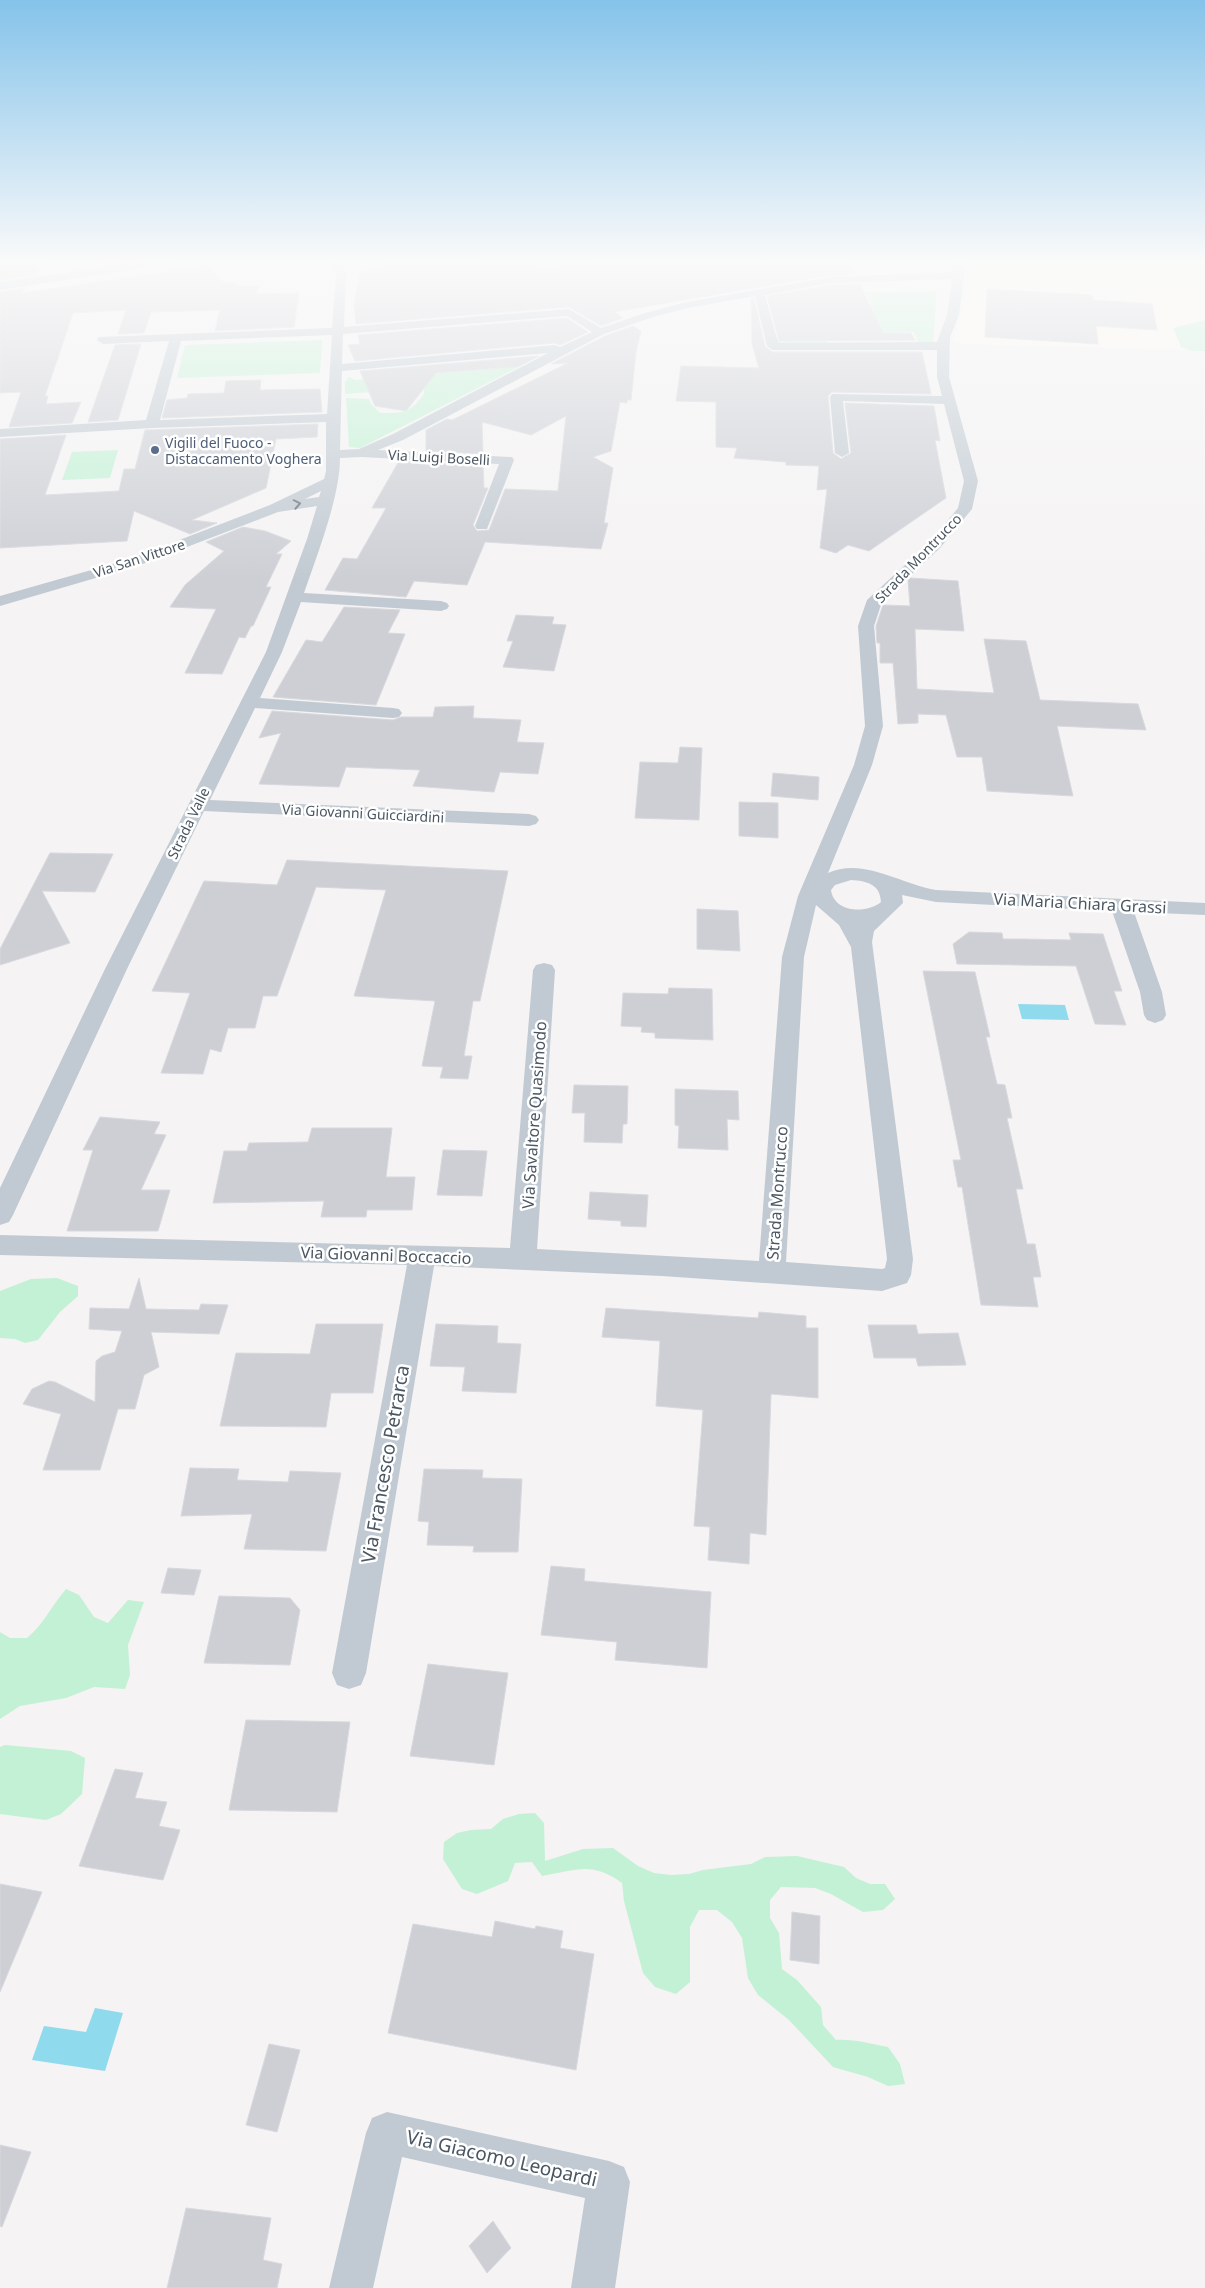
<svg xmlns="http://www.w3.org/2000/svg" width="1205" height="2288" font-family="'Noto Sans',sans-serif">
	<rect width="100%" height="100%" fill="#f5f3f3"/>
	<path fill="#fdf9ef" d="M 969,261 L 1205,261 L 1205,350 L 963,344 L 954,341 L 968,281 Z"/>
	<path fill="#c3f1d5" d="M 937,291 L 933,344 L 919,344 L 914,332 L 823,332 L 828,345 L 778,345 L 776,338 L 812,338 L 772,309 L 767,295 L 785,295 L 789,305 L 872,305 L 866,292 Z
		M 1205,320 L 1205,351 L 1192,351 L 1181,347 L 1173,328 Z
		M 322,340 L 320,373 L 177,378 L 185,345 Z
		M 406,367 L 417,367 L 371,392 L 345,394 L 345,381 L 348,380 L 347,379 L 349,377 L 355,380 L 393,377 Z
		M 519,367 L 360,448 L 349,447 L 346,398 L 369,399 L 371,404 L 380,413 C 404,413 409,414 424,394 L 423,385 L 431,374 Z
		M 118,450 L 110,478 L 62,480 L 72,452 Z
		M 57,1278 L 78,1286 L 78,1296 L 60,1312 L 38,1340 L 25,1343 L 15,1339 L 0,1338 L 0,1291 L 31,1279 Z
		M 66,1589 L 79,1595 L 94,1617 L 108,1623 L 128,1600 L 144,1602 L 128,1645 L 130,1675 L 125,1689 L 94,1687 L 66,1698 L 20,1706 L 0,1719 L 0,1632 L 10,1638 L 27,1638 C 44,1624 52,1605 66,1589 Z
		M 5,1745 L 71,1751 L 85,1758 L 82,1794 L 61,1814 L 46,1820 L 0,1814 L 0,1747 Z
		M 535,1813 L 544,1823 L 545,1861 L 583,1849 L 613,1848 L 638,1866 L 654,1873 L 671,1875 L 689,1874 L 703,1870 L 751,1864 L 765,1857 L 797,1856 L 844,1867 L 856,1878 L 870,1884 L 885,1884 L 895,1899 L 883,1910 L 863,1912 L 831,1894 L 815,1888 L 781,1887 L 770,1900 L 770,1918 L 779,1933 L 782,1969 L 797,1980 L 821,2007 L 823,2025 L 836,2040 C 856,2039 869,2044 888,2047 L 900,2064 L 905,2084 L 888,2086 L 868,2077 L 833,2067 L 789,2020 L 758,1995 L 748,1978 L 742,1938 L 732,1922 L 717,1910 L 699,1910 L 690,1927 L 690,1982 L 676,1994 L 655,1987 L 643,1973 L 624,1901 L 622,1883 C 592,1861 577,1870 542,1876 L 532,1862 L 515,1863 L 508,1881 L 477,1894 L 462,1889 L 443,1859 L 444,1842 L 457,1833 L 471,1830 L 491,1829 L 503,1819 L 519,1814 Z"/>
	<path fill="#90daee" d="M 1018,1004 L 1065,1005 L 1069,1020 L 1022,1019 Z
		M 95,2008 L 123,2013 L 105,2071 L 32,2060 L 44,2026 L 86,2032 Z"/>
	<path fill="#cdcfd5" stroke="#d7d9de" d="M 0,261 L 45,261 L 34,275 L 0,280 Z
		M 384,261 L 481,261 L 481,266 L 536,267 L 540,270 L 605,261 L 849,261 L 855,274 L 830,275 L 614,312 L 623,318 L 601,326 L 569,307 L 356,324 L 354,305 L 360,272 L 383,271 Z
		M 207,266 L 224,283 L 234,282 L 239,286 L 259,286 L 256,294 L 299,293 L 294,327 L 215,331 L 220,310 L 151,312 L 144,333 L 118,334 L 126,310 L 73,313 L 45,396 L 48,396 L 46,404 L 81,402 L 72,423 L 9,427 L 21,392 L 0,393 L 0,292 L 25,288 L 21,293 Z
		M 860,284 L 883,333 L 911,333 L 915,340 L 779,341 L 767,296 L 830,285 Z
		M 987,289 L 1092,295 L 1093,300 L 1152,304 L 1157,330 L 1096,326 L 1098,344 L 985,337 Z
		M 754,298 L 765,346 L 772,352 L 922,352 L 931,394 L 832,392 L 828,396 L 833,453 L 841,459 L 851,453 L 845,403 L 934,406 L 940,441 L 935,440 L 946,498 L 869,551 L 848,545 L 836,553 L 820,548 L 827,489 L 817,490 L 819,466 L 786,465 L 786,462 L 734,458 L 737,448 L 716,447 L 716,402 L 676,401 L 681,366 L 759,368 L 752,344 L 751,299 Z
		M 567,318 L 588,332 L 560,345 L 555,343 L 355,361 L 348,345 L 360,344 L 358,335 Z
		M 633,326 L 641,331 L 636,352 L 631,400 L 627,400 L 627,403 L 620,402 L 611,451 L 593,457 L 613,468 L 604,523 L 608,523 L 601,549 L 485,542 L 467,585 L 414,581 L 406,597 L 325,590 L 343,558 L 357,559 L 386,508 L 372,508 L 399,461 L 483,465 L 484,488 L 488,488 L 473,525 L 477,531 L 489,530 L 505,489 L 558,491 L 566,416 L 531,435 L 482,422 L 483,454 L 426,451 L 426,430 L 447,419 L 452,420 L 568,363 L 551,364 L 605,336 Z
		M 141,344 L 118,420 L 88,422 L 115,345 Z
		M 539,356 L 518,367 L 436,373 L 406,411 L 375,406 L 360,371 Z
		M 261,380 L 260,390 L 320,389 L 322,412 L 162,418 L 167,400 L 187,398 L 188,394 L 224,393 L 226,381 Z
		M 318,424 L 317,437 L 276,439 L 266,488 L 192,520 L 217,523 L 190,534 L 134,511 L 127,541 L 0,548 L 0,439 L 66,435 L 45,495 L 119,491 L 124,469 L 135,469 L 145,430 Z
		M 243,527 L 265,531 L 291,541 L 276,554 L 282,554 L 266,587 L 271,587 L 253,626 L 251,626 L 245,638 L 239,637 L 222,674 L 185,673 L 216,609 L 170,607 L 185,585 L 224,551 L 206,542 Z
		M 910,578 L 958,581 L 964,631 L 915,629 L 917,689 L 994,693 L 984,639 L 1026,641 L 1040,700 L 1138,704 L 1146,730 L 1057,726 L 1073,796 L 987,791 L 982,757 L 957,757 L 946,715 L 918,714 L 918,723 L 898,724 L 893,663 L 880,663 L 880,643 L 877,643 L 876,626 L 883,605 L 910,606 L 908,580 Z
		M 344,607 L 400,610 L 388,633 L 405,634 L 376,705 L 273,697 L 306,640 L 322,642 Z
		M 516,615 L 554,617 L 552,624 L 566,625 L 554,671 L 503,667 L 513,641 L 507,641 Z
		M 474,706 L 473,718 L 521,720 L 517,742 L 544,743 L 538,774 L 500,772 L 494,792 L 413,786 L 420,770 L 346,767 L 339,787 L 259,784 L 281,733 L 259,738 L 272,711 L 393,720 L 401,717 L 433,717 L 435,707 Z
		M 680,747 L 702,748 L 699,820 L 635,818 L 640,762 L 678,763 Z
		M 773,773 L 819,777 L 818,800 L 771,796 Z
		M 739,802 L 778,803 L 778,838 L 739,836 Z
		M 50,853 L 113,854 L 95,892 L 42,891 L 70,943 L 0,965 L 0,949 Z
		M 287,860 L 508,871 L 480,1001 L 473,1001 L 464,1056 L 472,1056 L 468,1079 L 440,1078 L 443,1067 L 422,1066 L 435,1001 L 354,996 L 386,890 L 316,887 L 277,996 L 263,996 L 255,1028 L 228,1028 L 221,1052 L 210,1049 L 203,1074 L 161,1073 L 190,993 L 152,991 L 204,881 L 277,885 Z
		M 697,909 L 738,911 L 740,951 L 697,949 Z
		M 969,932 L 1002,933 L 1003,939 L 1022,939 L 1071,940 L 1069,933 L 1103,934 L 1122,991 L 1114,991 L 1126,1025 L 1095,1024 L 1076,966 L 957,964 L 953,944 Z
		M 923,971 L 975,972 L 990,1037 L 986,1037 L 997,1084 L 1005,1085 L 1012,1118 L 1007,1118 L 1023,1189 L 1016,1189 L 1027,1244 L 1035,1244 L 1041,1277 L 1033,1277 L 1038,1307 L 981,1305 L 962,1187 L 958,1187 L 953,1160 L 961,1160 Z
		M 669,988 L 712,989 L 713,1040 L 655,1038 L 655,1033 L 641,1032 L 642,1027 L 621,1026 L 623,993 L 668,994 Z
		M 574,1085 L 628,1086 L 627,1124 L 623,1124 L 622,1143 L 584,1142 L 585,1113 L 572,1113 Z
		M 675,1089 L 738,1091 L 739,1120 L 727,1119 L 728,1150 L 678,1148 L 679,1126 L 675,1125 Z
		M 100,1117 L 160,1122 L 154,1134 L 166,1135 L 141,1190 L 170,1190 L 158,1231 L 67,1231 L 93,1150 L 83,1150 Z
		M 312,1128 L 392,1128 L 386,1177 L 415,1177 L 412,1210 L 367,1210 L 366,1217 L 321,1217 L 324,1201 L 213,1203 L 224,1151 L 247,1151 L 249,1143 L 308,1142 Z
		M 443,1150 L 487,1151 L 482,1196 L 437,1195 Z
		M 590,1192 L 648,1195 L 646,1227 L 621,1226 L 621,1221 L 588,1219 Z
		M 139,1278 L 146,1309 L 199,1310 L 201,1304 L 228,1305 L 219,1334 L 151,1332 L 159,1367 L 144,1375 L 135,1409 L 118,1409 L 100,1470 L 43,1470 L 61,1414 L 23,1404 L 32,1389 L 49,1381 L 55,1382 L 95,1402 L 96,1361 L 102,1356 L 115,1352 L 122,1331 L 89,1329 L 90,1308 L 129,1309 Z
		M 606,1308 L 758,1318 L 759,1312 L 806,1316 L 806,1328 L 818,1328 L 818,1398 L 771,1394 L 766,1535 L 750,1533 L 749,1564 L 708,1560 L 710,1527 L 694,1526 L 703,1410 L 656,1406 L 660,1341 L 602,1337 Z
		M 316,1324 L 383,1324 L 373,1393 L 331,1393 L 326,1427 L 220,1426 L 236,1353 L 310,1354 Z
		M 436,1324 L 498,1326 L 497,1343 L 521,1344 L 516,1393 L 462,1391 L 465,1367 L 430,1366 Z
		M 868,1325 L 916,1325 L 918,1334 L 958,1333 L 966,1365 L 918,1366 L 916,1358 L 874,1358 Z
		M 190,1468 L 239,1469 L 237,1480 L 288,1482 L 290,1471 L 341,1473 L 326,1551 L 244,1549 L 252,1514 L 181,1516 Z
		M 424,1469 L 483,1470 L 482,1478 L 522,1479 L 518,1552 L 473,1552 L 474,1546 L 427,1545 L 429,1522 L 418,1521 Z
		M 551,1566 L 585,1569 L 584,1581 L 711,1592 L 707,1668 L 615,1660 L 617,1642 L 541,1635 Z
		M 168,1568 L 201,1570 L 194,1595 L 161,1593 Z
		M 219,1596 L 290,1598 L 300,1610 L 290,1665 L 204,1663 Z
		M 428,1664 L 508,1673 L 494,1765 L 410,1756 Z
		M 246,1720 L 350,1722 L 337,1812 L 229,1810 Z
		M 115,1769 L 143,1773 L 135,1798 L 167,1802 L 159,1826 L 180,1830 L 163,1880 L 79,1866 Z
		M 0,1884 L 42,1892 L 0,1992 Z
		M 792,1912 L 820,1916 L 819,1964 L 790,1960 Z
		M 495,1921 L 535,1929 L 536,1926 L 563,1931 L 560,1948 L 594,1954 L 576,2070 L 388,2033 L 413,1924 L 492,1937 Z
		M 269,2044 L 300,2050 L 277,2132 L 246,2125 Z
		M 0,2145 L 31,2152 L 2,2227 L 0,2226 Z
		M 186,2208 L 271,2218 L 263,2260 L 282,2264 L 277,2288 L 167,2288 Z
		M 493,2221 L 511,2248 L 487,2273 L 469,2246 Z"/>
	<g fill="none" stroke-linecap="round" stroke-linejoin="round">
		<path fill="#c1cad2" fill-rule="evenodd" d="M 105,261 L 115,261 L 121,268 L 116,271 L 112,270 Z
			M 325,261 C 336,261 342,262 346,273 L 344,327 L 569,309 L 601,328 L 645,313 L 687,302 L 830,277 L 952,272 L 954,261 L 964,261 L 964,275 L 959,315 L 950,337 L 949,377 L 978,481 L 972,509 L 940,548 L 882,602 L 874,626 L 883,726 L 872,765 L 828,873 C 863,857 900,884 936,890 L 1205,903 L 1205,915 L 1134,912 L 1162,992 L 1166,1015 L 1163,1020 L 1155,1023 L 1147,1020 L 1144,1015 L 1140,992 L 1112,911 L 936,902 L 902,895 L 903,903 L 874,931 L 872,942 L 913,1259 L 911,1275 L 907,1283 L 882,1291 L 662,1276 L 434,1266 L 366,1673 L 361,1685 L 349,1689 L 337,1685 L 332,1673 L 407,1265 L 0,1255 L 0,1235 L 510,1248 L 533,970 L 536,965 L 544,963 L 552,965 L 555,970 L 537,1249 L 759,1261 L 782,957 L 798,896 L 854,765 L 865,726 L 858,626 L 867,600 L 930,542 L 958,508 L 964,481 L 944,404 L 843,401 L 849,453 L 842,457 L 835,453 L 830,397 L 832,394 L 942,396 L 937,377 L 937,350 L 772,350 L 767,346 L 755,296 L 688,308 L 653,317 L 604,334 L 403,440 L 378,450 L 512,457 L 514,460 L 487,529 L 477,529 L 475,526 L 499,464 L 361,457 L 340,458 C 340,497 317,555 304,593 L 441,601 L 447,603 L 449,606 L 447,609 L 441,611 L 301,602 L 282,652 L 260,698 L 393,708 L 399,709 L 402,713 L 399,717 L 393,718 L 255,708 L 210,800 L 529,814 L 536,816 L 539,820 L 536,824 L 529,826 L 204,811 L 127,969 L 13,1215 L 9,1222 L 0,1225 L 0,1188 L 105,969 L 266,652 L 307,539 L 317,506 L 278,512 L 140,565 L 0,606 L 0,596 L 130,559 L 270,505 L 324,479 L 326,471 L 326,422 L 152,428 L 0,437 L 0,429 L 146,420 L 169,341 L 103,344 L 97,340 L 99,337 L 332,328 L 336,273 ZM 952,279 L 947,315 L 937,342 L 778,343 L 765,295 L 830,283 ZM 567,316 L 592,332 L 560,347 L 555,345 L 342,364 L 343,334 ZM 332,335 L 327,414 L 160,420 L 181,341 ZM 548,353 L 393,434 L 359,449 L 340,450 L 342,371 ZM 321,491 L 319,497 L 305,499 ZM 851,880 C 867,881 880,884 881,902 C 867,914 834,913 831,890 L 835,885 ZM 816,905 L 839,925 L 851,947 L 887,1259 L 885,1268 L 882,1269 L 786,1262 L 804,957 Z
			M 387,2112 L 609,2161 L 624,2167 L 630,2182 L 615,2288 L 571,2288 L 585,2198 L 402,2157 L 373,2288 L 329,2288 L 366,2133 L 372,2118 Z"/>
		<path fill="#c1cbd6" fill-rule="evenodd" d="M 147,261 L 176,261 L 170,264 L 0,290 L 0,282 Z"/>
	</g>
	<defs><path id="oneway-chevron" d="M-2-3.5L2.5 0L-2 3.5" fill="none" stroke-width="1.6" stroke-linecap="round" stroke-linejoin="round" transform="scale(1.25)"/></defs>
	<use stroke="#6e7983" href="#oneway-chevron" transform="translate(297 504) rotate(-11)"/>
	<linearGradient id="sky" x2="0" y2="1"><stop stop-color="#85c3ea"/><stop offset="0.45" stop-color="#fafafa"/><stop offset="1" stop-color="#fafafa" stop-opacity="0"/></linearGradient>
	<rect width="1205" height="581" fill="url(#sky)"/>
	<circle fill="#5c6f8a" stroke="#fff" stroke-width="2" cx="155" cy="450" r="5"/>
	<g text-anchor="middle" dominant-baseline="central" stroke-width="5" stroke-linejoin="round" paint-order="stroke">
		<g font-size="14" fill="#4e5e75" stroke="#fff" text-anchor="start">
			<text x="165" y="442">Vigili del Fuoco -<tspan x="165" dy="16">Distaccamento Voghera</tspan></text>
		</g>
		<g font-size="14" fill="#4a5661" stroke="#fff">
			<text transform="translate(439 457) rotate(3)">Via Luigi Boselli</text>
			<text transform="translate(139 558) rotate(-18)">Via San Vittore</text>
			<text transform="translate(918 558) rotate(-46)">Strada Montrucco</text>
			<text transform="translate(363 813) rotate(3)">Via Giovanni Guicciardini</text>
			<text transform="translate(188 823) rotate(-64)">Strada Valle</text>
		</g>
		<g font-size="16" fill="#4a5661" stroke="#fff">
			<text transform="translate(1080 903) rotate(3)">Via Maria Chiara Grassi</text>
			<text transform="translate(534 1115) rotate(-86)">Via Savaltore Quasimodo</text>
			<text transform="translate(777 1193) rotate(-86)">Strada Montrucco</text>
			<text transform="translate(386 1255) rotate(2)">Via Giovanni Boccaccio</text>
		</g>
		<g font-size="19" fill="#4a5661" stroke="#fff">
			<text transform="translate(385 1464) rotate(-80)">Via Francesco Petrarca</text>
			<text transform="translate(502 2158) rotate(13)">Via Giacomo Leopardi</text>
		</g>
	</g>
</svg>
